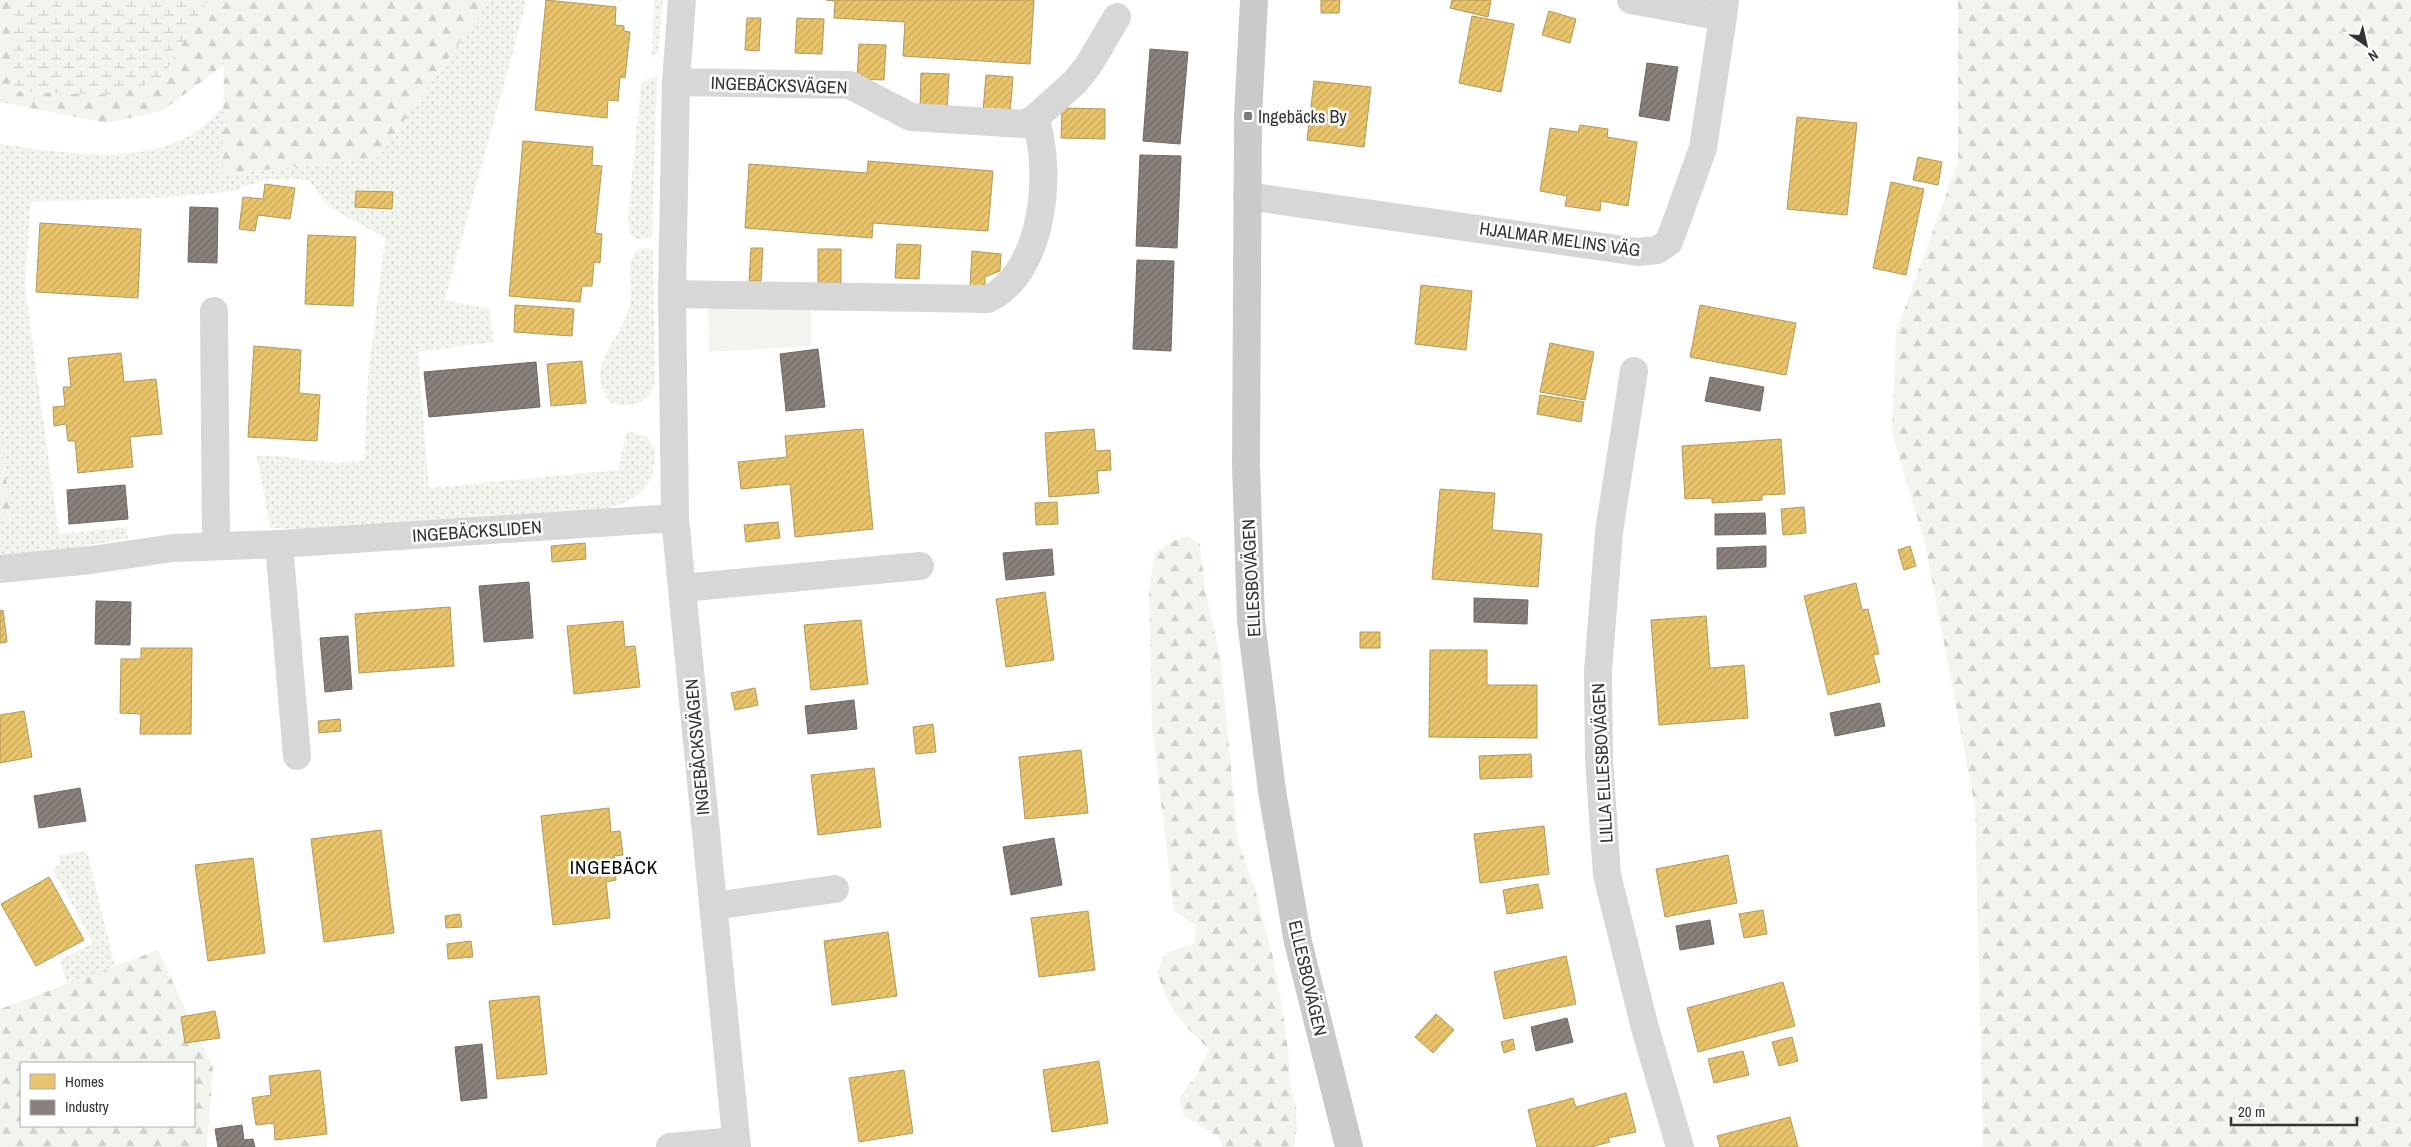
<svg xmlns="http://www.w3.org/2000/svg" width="2411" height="1147" font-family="'Archivo Narrow',sans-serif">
	<defs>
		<pattern id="grass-dots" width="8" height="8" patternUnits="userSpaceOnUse" patternTransform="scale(1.25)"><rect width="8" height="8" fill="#f1f5ed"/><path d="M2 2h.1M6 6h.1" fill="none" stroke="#cfd2cc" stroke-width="1.8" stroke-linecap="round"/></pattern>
		<pattern id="forest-firs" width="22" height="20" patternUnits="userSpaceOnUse" patternTransform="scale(1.25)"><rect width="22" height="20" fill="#f1f5ed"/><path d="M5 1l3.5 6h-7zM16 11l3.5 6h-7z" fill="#cfd2cc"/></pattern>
		<pattern id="wetland-marsh" width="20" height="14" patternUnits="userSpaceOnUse" patternTransform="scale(1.25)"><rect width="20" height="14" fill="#f1f5ed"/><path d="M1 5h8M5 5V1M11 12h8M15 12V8" fill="none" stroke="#cfd2cc"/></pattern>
		<pattern id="homes-hatch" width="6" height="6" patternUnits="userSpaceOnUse" patternTransform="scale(1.25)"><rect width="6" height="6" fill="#e9c46a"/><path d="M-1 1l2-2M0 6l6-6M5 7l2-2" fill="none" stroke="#c8a95c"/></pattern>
		<pattern id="industry-hatch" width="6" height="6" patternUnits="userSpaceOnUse" patternTransform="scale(1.25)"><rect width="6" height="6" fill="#8a817c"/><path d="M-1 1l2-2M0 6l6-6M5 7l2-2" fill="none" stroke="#716a66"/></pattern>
	</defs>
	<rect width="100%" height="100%" fill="#fff"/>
	<path fill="url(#grass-dots)" d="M 490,0 L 527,0 L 445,300 L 490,309 L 494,342 L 418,352 L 429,488 L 618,470 L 627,431 L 646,436 L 655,448 C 657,488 638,501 601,510 L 303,529 L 270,528 L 257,456 C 294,454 327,467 364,461 L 368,378 L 385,238 L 328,206 L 308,180 L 267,179 L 234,191 L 176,197 L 31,202 L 25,288 L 59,534 L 127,527 L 128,538 L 46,553 L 0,559 L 0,519 L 11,517 L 0,431 L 0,144 C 60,152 145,168 198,130 C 207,123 215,114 224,106 L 223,175 L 378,157 Z
		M 654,0 L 663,0 L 658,53 L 652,58 Z
		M 657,76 L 652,237 L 639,239 L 632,237 L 629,232 L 628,216 L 641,85 L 646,79 Z
		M 646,248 L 653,251 L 655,382 C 649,405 632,408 611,403 C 605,395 599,386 600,375 C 601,352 625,328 630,304 C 635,285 622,263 639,249 Z
		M 87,851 L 115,966 L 67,984 L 60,960 L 93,943 L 52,868 L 61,865 L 58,855 Z"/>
	<path fill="url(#forest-firs)" fill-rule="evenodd" d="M 0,0 L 16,0 L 13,28 L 13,91 L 113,95 L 161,79 L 208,0 L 490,0 L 378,157 L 222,175 L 224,65 L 162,111 L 107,123 L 0,102 Z
		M 1958,0 L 2411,0 L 2411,1147 L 1983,1147 L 1975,807 L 1925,543 L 1892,433 L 1896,332 L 1958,162 Z
		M 0,431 L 11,517 L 0,519 Z
		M 1188,536 L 1200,544 L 1205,588 L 1221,662 L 1238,842 L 1254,886 L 1272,953 L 1282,1006 L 1289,1057 L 1289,1081 L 1296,1105 L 1297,1127 L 1294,1147 L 1222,1147 L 1220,1138 L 1184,1116 L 1179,1098 L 1197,1074 L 1209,1049 C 1180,1022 1169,1010 1157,972 L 1166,953 L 1195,943 L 1196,925 L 1174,911 L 1152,727 L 1149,591 L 1155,553 L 1172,541 Z
		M 158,950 L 213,1068 L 207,1147 L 0,1147 L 0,1009 ZM 21,1063 L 194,1063 L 194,1126 L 21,1126 Z"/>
	<path fill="url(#wetland-marsh)" d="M 16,0 L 208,0 L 161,79 L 114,95 L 13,91 L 13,28 Z"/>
	<path fill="#f1f5ed" d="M 708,309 L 811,310 L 811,346 L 709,352 Z"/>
	<path fill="url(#homes-hatch)" stroke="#b2985a" d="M 546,0 L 616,7 L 615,25 L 624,26 L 624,31 L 630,32 L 625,78 L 620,77 L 618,101 L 608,100 L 607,118 L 535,110 Z
		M 826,0 L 1034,0 L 1030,64 L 903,56 L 905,22 L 834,18 L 835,1 Z
		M 1321,0 L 1340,0 L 1339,13 L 1321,13 Z
		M 1452,0 L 1491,0 L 1488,17 L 1450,8 Z
		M 1549,11 L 1576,19 L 1570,43 L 1542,35 Z
		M 1472,16 L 1514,24 L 1501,92 L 1459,83 Z
		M 747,18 L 761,18 L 759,51 L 745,50 Z
		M 797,18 L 824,19 L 822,54 L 795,53 Z
		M 859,44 L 886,45 L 884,80 L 857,79 Z
		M 921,73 L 949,74 L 947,109 L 920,108 Z
		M 986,75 L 1013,77 L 1010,113 L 983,111 Z
		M 1314,81 L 1371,87 L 1364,147 L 1307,140 Z
		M 1062,108 L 1105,109 L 1105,139 L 1061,138 Z
		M 1797,117 L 1857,123 L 1847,215 L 1787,209 Z
		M 1580,125 L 1608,129 L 1607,137 L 1637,142 L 1628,206 L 1601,201 L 1600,211 L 1565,206 L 1567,196 L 1540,191 L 1550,128 L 1578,132 Z
		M 523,141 L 593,147 L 592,165 L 602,166 L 595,233 L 602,234 L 600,263 L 594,262 L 592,286 L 582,286 L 580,302 L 509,296 Z
		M 1918,157 L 1942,162 L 1938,185 L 1913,180 Z
		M 868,161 L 993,171 L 988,231 L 873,223 L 872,238 L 745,228 L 749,164 L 867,173 Z
		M 1891,182 L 1924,189 L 1906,275 L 1873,268 Z
		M 265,184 L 295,188 L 290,219 L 258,215 L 255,231 L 239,229 L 243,197 L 263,199 Z
		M 356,191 L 393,192 L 392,209 L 355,207 Z
		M 40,223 L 141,229 L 138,298 L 36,292 Z
		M 308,235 L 356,237 L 353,306 L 305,304 Z
		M 897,244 L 921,245 L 919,279 L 895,278 Z
		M 751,248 L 763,248 L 761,281 L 749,281 Z
		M 818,249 L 841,249 L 841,283 L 818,283 Z
		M 972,251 L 1001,254 L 1000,271 L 985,277 L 985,287 L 970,286 Z
		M 1421,285 L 1472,291 L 1466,350 L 1415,344 Z
		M 515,305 L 574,309 L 572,336 L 514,332 Z
		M 1700,305 L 1796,323 L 1786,375 L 1690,357 Z
		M 1550,343 L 1594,352 L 1585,400 L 1540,392 Z
		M 254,346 L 301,350 L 299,393 L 320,395 L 317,441 L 248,437 Z
		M 121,353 L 124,382 L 156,379 L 162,434 L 130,437 L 133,467 L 78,473 L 75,441 L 68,441 L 66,424 L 54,426 L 53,407 L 65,406 L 63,387 L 71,387 L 68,358 Z
		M 582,361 L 586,403 L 551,406 L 547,364 Z
		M 1540,395 L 1584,402 L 1581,422 L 1537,414 Z
		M 863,429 L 873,529 L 795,537 L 790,484 L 741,489 L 738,462 L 787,457 L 785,436 Z
		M 1094,429 L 1096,451 L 1110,450 L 1111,470 L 1097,471 L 1099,493 L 1049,497 L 1045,433 Z
		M 1781,439 L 1785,494 L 1762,495 L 1762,500 L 1712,503 L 1712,498 L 1685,499 L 1682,446 Z
		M 1440,489 L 1495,493 L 1492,530 L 1542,534 L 1538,587 L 1432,579 Z
		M 1057,502 L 1058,524 L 1036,525 L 1035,503 Z
		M 1804,507 L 1806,533 L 1783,535 L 1781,509 Z
		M 778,522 L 780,538 L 746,542 L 744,525 Z
		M 585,543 L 586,559 L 552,562 L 551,546 Z
		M 1910,546 L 1916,566 L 1904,570 L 1898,550 Z
		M 1856,583 L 1862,610 L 1868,609 L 1879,654 L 1873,655 L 1880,682 L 1828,695 L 1804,596 Z
		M 1045,592 L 1054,660 L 1006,667 L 996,599 Z
		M 450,607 L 454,666 L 359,673 L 355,614 Z
		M 3,610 L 7,642 L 0,643 L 0,611 Z
		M 1706,616 L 1710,668 L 1744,665 L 1748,718 L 1659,725 L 1651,620 Z
		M 861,620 L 868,684 L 811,690 L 804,625 Z
		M 623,621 L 625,647 L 635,646 L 640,687 L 574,694 L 567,626 Z
		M 1360,632 L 1380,632 L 1380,648 L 1360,648 Z
		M 141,648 L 192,648 L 191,734 L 140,734 L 141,714 L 120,713 L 121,659 L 141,659 Z
		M 1430,650 L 1487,650 L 1487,685 L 1537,685 L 1537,738 L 1429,737 Z
		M 755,688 L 758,705 L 735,710 L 731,693 Z
		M 24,711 L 32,757 L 0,763 L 0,715 Z
		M 340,719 L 341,731 L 319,733 L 318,721 Z
		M 933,724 L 936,752 L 916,754 L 913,727 Z
		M 1081,750 L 1088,813 L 1025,819 L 1019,757 Z
		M 1531,754 L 1532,777 L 1480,779 L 1479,756 Z
		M 874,768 L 881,827 L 818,835 L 811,775 Z
		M 609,808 L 611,832 L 620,831 L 623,855 L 614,856 L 616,880 L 606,882 L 610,918 L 553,925 L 541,816 Z
		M 1544,826 L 1549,874 L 1480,883 L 1474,834 Z
		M 381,830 L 394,933 L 324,942 L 311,839 Z
		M 1728,855 L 1737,903 L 1665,917 L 1656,869 Z
		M 253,858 L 265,953 L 208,961 L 195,865 Z
		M 49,877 L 84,940 L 36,966 L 1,904 Z
		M 1538,884 L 1543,908 L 1507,914 L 1503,890 Z
		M 1763,910 L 1767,934 L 1744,938 L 1739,914 Z
		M 1088,911 L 1095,970 L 1039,977 L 1031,918 Z
		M 460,914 L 462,927 L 446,928 L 445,916 Z
		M 888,932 L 897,996 L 832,1005 L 824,941 Z
		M 471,941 L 473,957 L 448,959 L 447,944 Z
		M 1566,956 L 1576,1004 L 1504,1019 L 1494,972 Z
		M 1783,982 L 1795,1026 L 1698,1052 L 1687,1008 Z
		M 539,996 L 547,1074 L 497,1079 L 489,1001 Z
		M 215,1011 L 220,1038 L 185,1043 L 181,1017 Z
		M 1436,1014 L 1454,1030 L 1433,1053 L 1415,1037 Z
		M 1792,1037 L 1798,1061 L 1779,1066 L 1772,1042 Z
		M 1513,1039 L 1515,1049 L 1504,1053 L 1501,1042 Z
		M 1743,1051 L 1749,1075 L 1714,1083 L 1708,1059 Z
		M 1099,1061 L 1108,1123 L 1052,1132 L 1043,1070 Z
		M 320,1070 L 327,1134 L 275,1140 L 274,1123 L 256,1125 L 252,1098 L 271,1095 L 269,1076 Z
		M 904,1070 L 913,1133 L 859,1142 L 849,1078 Z
		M 1626,1093 L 1636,1132 L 1608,1138 L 1610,1142 L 1591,1147 L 1537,1147 L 1528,1110 L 1573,1098 L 1576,1107 Z
		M 1790,1117 L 1798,1147 L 1720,1147 L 1717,1136 Z"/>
	<path fill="url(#industry-hatch)" stroke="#706a66" d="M 1150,49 L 1188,52 L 1180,144 L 1143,141 Z
		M 1647,63 L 1678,67 L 1669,121 L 1639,116 Z
		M 1140,155 L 1181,156 L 1177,248 L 1136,246 Z
		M 190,207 L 218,208 L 217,263 L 188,262 Z
		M 1137,260 L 1174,261 L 1171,351 L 1133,349 Z
		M 818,349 L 825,407 L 786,411 L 780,354 Z
		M 536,362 L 540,407 L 429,417 L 424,372 Z
		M 1710,377 L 1764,387 L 1760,411 L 1705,401 Z
		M 125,485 L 128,519 L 69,524 L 67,490 Z
		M 1765,513 L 1766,534 L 1715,535 L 1715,514 Z
		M 1766,546 L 1766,567 L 1717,569 L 1717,548 Z
		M 1052,549 L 1054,575 L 1006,580 L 1003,553 Z
		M 529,582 L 533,638 L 484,642 L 479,586 Z
		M 1474,598 L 1528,600 L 1527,624 L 1474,622 Z
		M 96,601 L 131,602 L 130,645 L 95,644 Z
		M 348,636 L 352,689 L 325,692 L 320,638 Z
		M 854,700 L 857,729 L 808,734 L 805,706 Z
		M 1880,703 L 1885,726 L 1835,736 L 1830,713 Z
		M 80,788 L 86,821 L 39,828 L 34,796 Z
		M 1054,838 L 1062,885 L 1011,895 L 1003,847 Z
		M 1710,920 L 1714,944 L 1680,950 L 1676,926 Z
		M 1567,1018 L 1573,1042 L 1536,1051 L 1531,1027 Z
		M 482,1044 L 487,1098 L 461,1101 L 455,1047 Z
		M 242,1125 L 244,1140 L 253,1139 L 255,1147 L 218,1147 L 215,1129 Z"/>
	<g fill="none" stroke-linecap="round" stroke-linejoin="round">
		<path stroke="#d7d7d7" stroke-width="28" d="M 682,0 L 676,82 L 672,294 L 675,518 L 737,1147
			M 1631,0 L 1723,17 L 1725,0
			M 676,82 L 850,85 L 911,117 L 1024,124 L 1035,118 L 1075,82 L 1088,66 L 1117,17
			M 1247,196 L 1638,252 L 1657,250 L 1669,242 L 1703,148 L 1723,17
			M 672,294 L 988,299 C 1044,272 1053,172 1035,118
			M 214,311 L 216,546
			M 1634,371 L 1609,532 L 1598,671 L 1599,760 L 1607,875 L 1645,1028 L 1680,1147
			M 279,544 L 297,756
			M 0,569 L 91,560 L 173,548 L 279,544 L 675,518
			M 682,588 L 920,566
			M 713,906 L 835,889
			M 670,1147 L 736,1141"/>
		<path stroke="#cacaca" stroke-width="28" d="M 1254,0 L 1248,116 L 1246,465 L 1251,621 L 1272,791 L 1298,942 L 1349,1147"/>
	</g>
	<rect fill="#7a7a7a" stroke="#fff" stroke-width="2" x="1243" y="111" width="10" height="10" rx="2.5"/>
	<g text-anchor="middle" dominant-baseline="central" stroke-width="5" stroke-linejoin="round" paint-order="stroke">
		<g font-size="18" fill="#333" stroke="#fff">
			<text transform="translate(779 85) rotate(2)">INGEBÄCKSVÄGEN</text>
			<text transform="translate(1560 239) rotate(8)">HJALMAR MELINS VÄG</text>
			<text transform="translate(477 531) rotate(-4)">INGEBÄCKSLIDEN</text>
			<text transform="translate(1251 578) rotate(-93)">ELLESBOVÄGEN</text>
			<text transform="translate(697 747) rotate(-95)">INGEBÄCKSVÄGEN</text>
			<text transform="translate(1602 763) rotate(-93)">LILLA ELLESBOVÄGEN</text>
			<text transform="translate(1308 978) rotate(77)">ELLESBOVÄGEN</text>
		</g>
		<g font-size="18" fill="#333" stroke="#fff" text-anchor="start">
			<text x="1258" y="116">Ingebäcks By</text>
		</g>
		<g font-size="19" letter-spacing="1" fill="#000" stroke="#fff">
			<text x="614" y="867">INGEBÄCK</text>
		</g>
	</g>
	<rect x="20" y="1062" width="175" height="65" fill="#ffffff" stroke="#adadad"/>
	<rect x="30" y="1074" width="25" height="15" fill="#e9c46a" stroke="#adadad"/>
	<text x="65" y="1087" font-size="15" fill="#333333">Homes</text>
	<rect x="30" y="1100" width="25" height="15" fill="#8a817c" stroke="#adadad"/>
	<text x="65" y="1112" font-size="15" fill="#333333">Industry</text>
	<g transform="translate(2366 45) rotate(146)" stroke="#ffffff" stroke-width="4" paint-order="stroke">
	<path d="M0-4L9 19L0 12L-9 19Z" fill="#333333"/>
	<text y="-8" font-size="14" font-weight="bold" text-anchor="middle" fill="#333333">N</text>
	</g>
	<path d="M2231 1117v8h126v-8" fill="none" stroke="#333333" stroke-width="2.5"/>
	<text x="2238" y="1117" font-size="15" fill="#333333" stroke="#ffffff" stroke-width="4" paint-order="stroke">20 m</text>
</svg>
